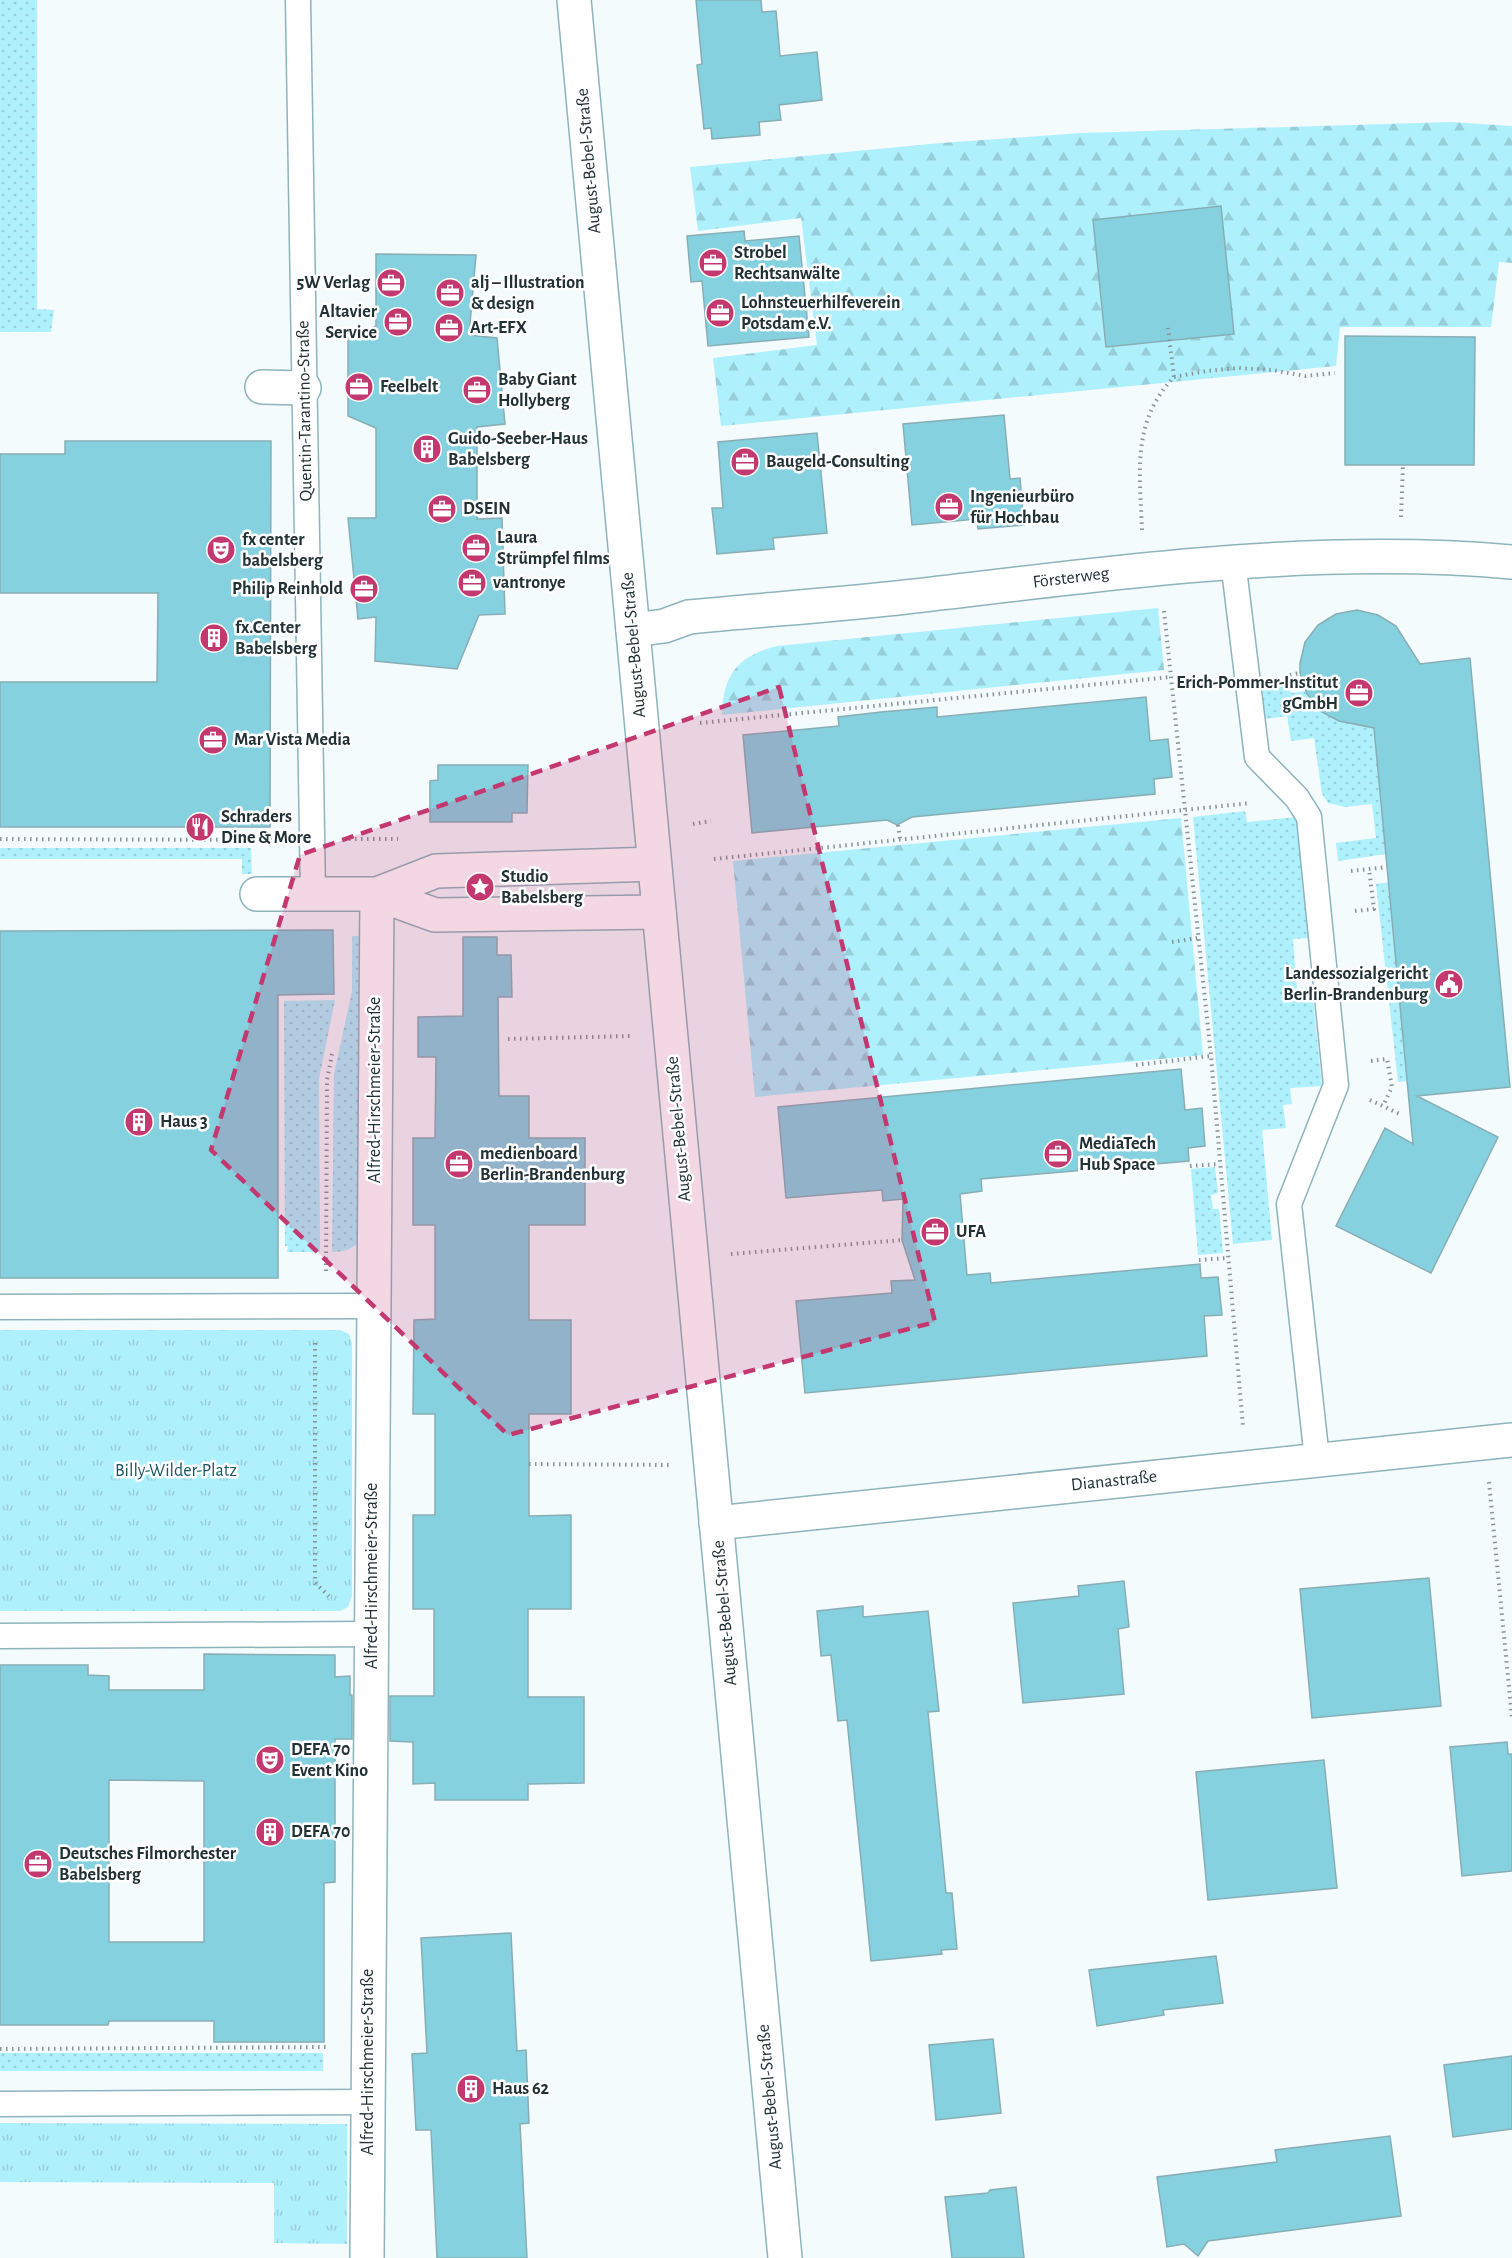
<svg xmlns="http://www.w3.org/2000/svg" width="1512" height="2258" font-family="'Alegreya Sans',sans-serif">
	<defs>
		<pattern id="grass-dots" width="8" height="8" patternUnits="userSpaceOnUse" patternTransform="scale(1.5)"><rect width="8" height="8" fill="#aff0fd"/><path d="M2 2h.1M6 6h.1" fill="none" stroke="#96ced9" stroke-width="1.8" stroke-linecap="round"/></pattern>
		<pattern id="forest-firs" width="22" height="20" patternUnits="userSpaceOnUse" patternTransform="scale(1.5)"><rect width="22" height="20" fill="#aff0fd"/><path d="M5 1l3.5 6h-7zM16 11l3.5 6h-7z" fill="#96ced9"/></pattern>
		<pattern id="park-tufts" width="24" height="20" patternUnits="userSpaceOnUse" patternTransform="scale(1.5)"><rect width="24" height="20" fill="#aff0fd"/><path d="M3 7l-1-3M5 7V3M7 7l1-3M15 17l-1-3M17 17v-4M19 17l1-3" fill="none" stroke="#96ced9"/></pattern>
	</defs>
	<rect width="100%" height="100%" fill="#f3fbfd"/>
	<path fill="url(#grass-dots)" d="M 0,0 L 37,0 L 37,309 L 54,310 L 51,332 L 0,332 Z
		M 1284,685 L 1292,693 L 1305,691 C 1322,726 1348,720 1381,718 L 1386,854 L 1338,861 L 1336,843 L 1376,838 L 1372,804 L 1345,807 L 1328,803 L 1322,794 L 1314,738 L 1291,741 L 1287,716 L 1265,719 L 1261,687 Z
		M 1245,811 L 1247,822 L 1297,817 L 1308,938 L 1293,939 L 1297,989 L 1312,988 L 1322,1086 L 1290,1088 L 1292,1104 L 1283,1105 L 1286,1128 L 1262,1130 L 1272,1240 L 1233,1244 L 1193,817 Z
		M 0,848 L 251,848 L 252,874 L 242,874 L 242,859 L 0,859 Z
		M 1389,882 L 1407,1081 L 1398,1082 L 1376,884 Z
		M 352,936 L 367,936 L 361,1240 C 352,1249 345,1252 332,1252 L 334,1074 L 352,991 Z
		M 335,1000 L 319,1079 L 320,1252 L 287,1252 L 288,1246 L 285,1246 L 284,1001 Z
		M 1215,1167 L 1218,1193 L 1211,1195 L 1213,1209 L 1219,1209 L 1223,1253 L 1198,1255 L 1191,1169 Z
		M 0,2053 L 323,2053 L 323,2071 L 0,2071 Z"/>
	<path fill="url(#forest-firs)" d="M 1451,122 L 1512,126 L 1512,263 L 1499,262 L 1491,327 L 1340,327 L 1336,366 L 721,426 L 713,358 L 817,345 L 801,218 L 698,231 L 690,167 L 941,143 L 1081,133 Z
		M 1158,608 L 1164,670 L 722,715 C 723,674 738,656 777,646 Z
		M 1181,818 L 1203,1055 L 755,1097 L 733,861 Z"/>
	<path fill="url(#park-tufts)" d="M 0,1330 L 340,1330 L 349,1334 L 352,1343 L 352,1596 L 348,1607 L 340,1611 L 0,1611 Z
		M 0,2123 L 347,2124 L 347,2244 L 274,2243 L 274,2183 L 0,2182 Z"/>
	<path fill="#85d1df" stroke="#88aeb5" stroke-width="1.5" fill-rule="evenodd" d="M 696,0 L 761,0 L 762,12 L 776,11 L 780,56 L 817,52 L 822,100 L 779,105 L 781,120 L 759,122 L 760,135 L 712,139 L 711,128 L 704,129 L 702,109 L 697,65 L 702,64 Z
		M 1221,206 L 1234,334 L 1106,347 L 1093,220 Z
		M 744,231 L 745,241 L 799,236 L 809,337 L 708,346 L 702,281 L 691,282 L 687,236 Z
		M 376,254 L 476,255 L 469,335 L 497,338 L 505,424 L 477,427 L 477,519 L 502,518 L 505,614 L 479,615 L 457,669 L 375,661 L 376,617 L 358,619 L 348,518 L 376,518 L 376,428 L 348,416 L 348,337 L 376,326 Z
		M 1345,336 L 1475,337 L 1474,465 L 1345,465 Z
		M 1004,415 L 1010,479 L 1020,478 L 1024,525 L 978,529 L 977,519 L 912,525 L 903,424 Z
		M 817,433 L 827,533 L 773,538 L 774,549 L 717,554 L 712,508 L 723,508 L 718,442 Z
		M 65,441 L 271,441 L 270,827 L 0,827 L 0,682 L 157,682 L 158,593 L 0,593 L 0,454 L 65,454 Z
		M 1357,610 L 1378,615 L 1396,626 L 1420,664 L 1470,658 L 1510,1087 L 1417,1096 L 1498,1137 L 1431,1273 L 1336,1226 L 1385,1128 L 1413,1144 L 1374,728 L 1339,721 L 1320,711 L 1307,694 L 1300,673 L 1300,663 L 1305,642 L 1318,625 L 1336,614 Z
		M 1146,697 L 1150,741 L 1168,739 L 1172,777 L 1154,779 L 1155,794 L 912,817 L 897,825 L 887,820 L 752,833 L 743,735 L 839,726 L 838,717 L 881,712 L 937,707 L 937,717 Z
		M 438,765 L 528,765 L 527,813 L 512,813 L 512,822 L 430,822 L 430,781 L 438,780 Z
		M 333,930 L 334,994 L 278,995 L 278,1278 L 0,1278 L 0,931 Z
		M 463,937 L 497,937 L 497,955 L 511,955 L 512,997 L 498,997 L 499,1096 L 529,1096 L 529,1138 L 585,1138 L 585,1225 L 529,1225 L 529,1320 L 571,1320 L 571,1414 L 529,1414 L 529,1516 L 571,1515 L 571,1609 L 528,1609 L 528,1697 L 584,1697 L 584,1783 L 528,1784 L 528,1800 L 435,1800 L 435,1783 L 413,1784 L 413,1742 L 390,1741 L 390,1696 L 434,1696 L 434,1609 L 413,1609 L 413,1515 L 435,1515 L 435,1414 L 413,1414 L 414,1320 L 435,1319 L 435,1225 L 413,1225 L 413,1138 L 435,1138 L 436,1057 L 418,1057 L 418,1017 L 463,1016 Z
		M 1181,1069 L 1185,1110 L 1202,1108 L 1205,1146 L 1188,1148 L 1189,1161 L 981,1179 L 982,1191 L 960,1194 L 967,1275 L 990,1273 L 991,1283 L 1200,1264 L 1201,1278 L 1218,1277 L 1222,1315 L 1204,1316 L 1207,1356 L 805,1393 L 796,1301 L 892,1293 L 891,1281 L 915,1280 L 902,1240 L 903,1199 L 883,1201 L 882,1190 L 786,1198 L 778,1107 Z
		M 1429,1578 L 1441,1706 L 1312,1718 L 1300,1589 Z
		M 1124,1581 L 1129,1627 L 1118,1629 L 1124,1694 L 1023,1703 L 1013,1603 L 1079,1596 L 1078,1586 Z
		M 863,1606 L 863,1617 L 928,1611 L 939,1711 L 928,1712 L 946,1893 L 952,1893 L 957,1949 L 941,1950 L 942,1954 L 871,1961 L 847,1720 L 838,1721 L 831,1655 L 821,1656 L 817,1611 Z
		M 204,1654 L 335,1655 L 335,1677 L 350,1676 L 350,1695 L 352,1695 L 352,1739 L 335,1739 L 335,1882 L 324,1883 L 324,2042 L 214,2042 L 214,2021 L 109,2021 L 108,2025 L 0,2025 L 0,1665 L 88,1665 L 88,1675 L 109,1676 L 109,1690 L 204,1690 ZM 109,1780 L 204,1781 L 204,1942 L 109,1942 Z
		M 1507,1742 L 1508,1754 L 1512,1754 L 1512,1871 L 1462,1876 L 1450,1747 Z
		M 1324,1760 L 1337,1888 L 1208,1900 L 1196,1772 Z
		M 511,1933 L 517,2051 L 526,2050 L 529,2123 L 520,2124 L 527,2258 L 437,2258 L 431,2130 L 416,2130 L 412,2054 L 427,2053 L 421,1938 Z
		M 1216,1956 L 1223,2003 L 1163,2010 L 1164,2015 L 1097,2026 L 1089,1970 Z
		M 993,2039 L 1001,2113 L 936,2120 L 929,2045 Z
		M 1512,2056 L 1512,2129 L 1453,2137 L 1444,2065 Z
		M 1390,2136 L 1401,2216 L 1208,2241 L 1198,2256 L 1184,2244 L 1167,2247 L 1157,2177 L 1277,2162 L 1275,2150 Z
		M 1016,2187 L 1024,2258 L 952,2258 L 945,2197 L 988,2193 L 990,2190 Z"/>
	<g fill="none" stroke-linecap="round" stroke-linejoin="round">
		<g stroke="#8eb4bb" stroke-width="27">
			<path id="service" d="M 298,0 L 313,894
				M 1233,561 L 1257,757 L 1297,798 L 1309,817 L 1336,1085 L 1289,1204 L 1317,1459
				M 0,1307 L 374,1306
				M 0,1636 L 371,1634
				M 0,2104 L 368,2102"/>
		</g>
		<g stroke="#8eb4bb" stroke-width="36">
			<path id="minor" d="M 262,387 L 304,388
				M 633,630 L 664,626 L 689,617 C 761,610 834,605 906,597 C 1108,574 1309,544 1512,562
				M 257,894 L 377,894 L 435,915 L 659,912
				M 377,894 L 436,871 L 654,864
				M 716,1523 L 1512,1440
				M 367,2258 L 377,894"/>
		</g>
		<g stroke="#8eb4bb" stroke-width="36">
			<path id="tertiary" d="M 574,0 L 785,2258"/>
		</g>
		<path stroke="#879395" stroke-width="4" stroke-dasharray="1.5 4.5" stroke-linecap="butt" d="M 1174,377 L 1206,371 L 1239,368 L 1272,370 L 1305,376 L 1335,373
			M 1401,517 L 1403,465
			M 1142,530 C 1140,473 1131,422 1174,377 L 1168,328
			M 1164,611 L 1211,1056 L 1243,1427
			M 1284,676 L 1300,673
			M 700,723 L 1171,677
			M 693,824 L 711,821
			M 898,825 L 900,839
			M 0,839 L 275,840
			M 349,839 L 398,839
			M 714,859 L 1251,803
			M 1351,871 L 1387,867
			M 1355,911 L 1374,909 L 1369,869
			M 1172,942 L 1198,938
			M 508,1039 L 631,1036
			M 1371,1061 L 1387,1059 L 1392,1087 L 1383,1106
			M 1136,1065 L 1211,1056
			M 1370,1100 L 1402,1115
			M 1190,1166 L 1220,1164
			M 731,1254 L 902,1240
			M 1199,1260 L 1228,1258
			M 326,1271 L 327,1080 L 332,1054
			M 315,1343 L 315,1583 L 329,1596
			M 529,1464 L 671,1465
			M 1489,1482 L 1512,1718
			M 0,2049 L 329,2047"/>
		<use href="#service" stroke="#fff" stroke-width="24"/>
		<use href="#minor" stroke="#fff" stroke-width="33"/>
		<use href="#tertiary" stroke="#fff" stroke-width="33"/>
	</g>
	<path fill="#c3386f" fill-opacity="0.2" stroke="#c3386f" stroke-width="4.5" stroke-dasharray="12 8" stroke-linejoin="round" d="M 779,687 L 935,1322 L 508,1435 L 211,1150 L 300,855 Z"/>
	<defs>
		<g id="office-disc" transform="scale(1.5)"><circle r="9.5" fill="#c3386f" stroke="#fff"/><path d="M-6-3h4V-5.5h4V-3h4V5H-6ZM-1-4.5V-3h2v-1.5ZM-6 0V1H6V0Z" fill="#fff"/></g>
		<g id="building-disc" transform="scale(1.5)"><circle r="9.5" fill="#c3386f" stroke="#fff"/><path d="M-4-6H4V6H1V3H-1V6H-4ZM-2.5-4.3h1.7v1.8h-1.7ZM.8-4.3h1.7v1.8H.8ZM-2.5-1h1.7V.8h-1.7ZM.8-1h1.7V.8H.8Z" fill="#fff"/></g>
		<g id="theatre-disc" transform="scale(1.5)"><circle r="9.5" fill="#c3386f" stroke="#fff"/><path d="M-5-5.5Q0-4 5-5.5V0Q5 5 0 6Q-5 5-5 0ZM-3.3-2.5H-1v1.5H-3.3ZM1-2.5H3.3v1.5H1ZM-2.8 1Q0 5.5 2.8 1Z" fill="#fff"/></g>
		<g id="restaurant-disc" transform="scale(1.5)"><circle r="9.5" fill="#c3386f" stroke="#fff"/><path d="M-5-6h1v4h1v-4h1v4h1v-4h1v5L-1.5 .5V6h-2V.5L-5-1ZM5-6V6H3V1.5H1.5Q1.5-4 5-6Z" fill="#fff"/></g>
		<g id="sight-disc" transform="scale(1.5)"><circle r="9.5" fill="#c3386f" stroke="#fff"/><path d="M0-6L1.8-2.2L6-1.7L2.9 1.2L3.7 5.4L0 3.3L-3.7 5.4L-2.9 1.2L-6-1.7L-1.8-2.2Z" fill="#fff"/></g>
		<g id="civic-disc" transform="scale(1.5)"><circle r="9.5" fill="#c3386f" stroke="#fff"/><path d="M-.6-6.5H3V-4.5H.6V-3L4-1V1h2V6H-6V1h2V-1L-.6-3ZM-1.2 2.5V6h2.4V2.5Z" fill="#fff"/></g>
	</defs>
	<g fill-rule="evenodd">
		<use href="#office-disc" x="713" y="263"/>
		<use href="#office-disc" x="391" y="283"/>
		<use href="#office-disc" x="450" y="293"/>
		<use href="#office-disc" x="720" y="313"/>
		<use href="#office-disc" x="398" y="322"/>
		<use href="#office-disc" x="449" y="328"/>
		<use href="#office-disc" x="359" y="387"/>
		<use href="#office-disc" x="477" y="390"/>
		<use href="#building-disc" x="427" y="449"/>
		<use href="#office-disc" x="745" y="462"/>
		<use href="#office-disc" x="949" y="507"/>
		<use href="#office-disc" x="442" y="509"/>
		<use href="#office-disc" x="476" y="548"/>
		<use href="#theatre-disc" x="221" y="550"/>
		<use href="#office-disc" x="472" y="583"/>
		<use href="#office-disc" x="364" y="589"/>
		<use href="#building-disc" x="214" y="638"/>
		<use href="#office-disc" x="1359" y="693"/>
		<use href="#office-disc" x="213" y="740"/>
		<use href="#restaurant-disc" x="200" y="827"/>
		<use href="#sight-disc" x="480" y="887"/>
		<use href="#civic-disc" x="1449" y="984"/>
		<use href="#building-disc" x="139" y="1122"/>
		<use href="#office-disc" x="1058" y="1154"/>
		<use href="#office-disc" x="459" y="1164"/>
		<use href="#office-disc" x="935" y="1232"/>
		<use href="#theatre-disc" x="270" y="1760"/>
		<use href="#building-disc" x="270" y="1832"/>
		<use href="#office-disc" x="38" y="1864"/>
		<use href="#building-disc" x="471" y="2089"/>
	</g>
	<g text-anchor="middle" dominant-baseline="central" stroke-width="5" stroke-linejoin="round" paint-order="stroke">
		<g font-size="18" fill="#223134" stroke="#fff">
			<text transform="translate(589 161) rotate(-95)">August-Bebel-Straße</text>
			<text transform="translate(305 411) rotate(-91)">Quentin-Tarantino-Straße</text>
			<text transform="translate(1071 578) rotate(-7)">Försterweg</text>
			<text transform="translate(634 645) rotate(-95)">August-Bebel-Straße</text>
			<text transform="translate(375 1090) rotate(-90)">Alfred-Hirschmeier-Straße</text>
			<text transform="translate(679 1129) rotate(-95)">August-Bebel-Straße</text>
			<text transform="translate(1114 1481) rotate(-6)">Dianastraße</text>
			<text transform="translate(372 1576) rotate(-90)">Alfred-Hirschmeier-Straße</text>
			<text transform="translate(725 1613) rotate(-95)">August-Bebel-Straße</text>
			<text transform="translate(368 2062) rotate(-90)">Alfred-Hirschmeier-Straße</text>
			<text transform="translate(770 2097) rotate(-95)">August-Bebel-Straße</text>
		</g>
		<g font-size="18" font-weight="bold" fill="#223134" stroke="#fff" text-anchor="start">
			<text x="734" y="253">Strobel<tspan x="734" dy="21">Rechtsanwälte</tspan></text>
			<text x="370" y="283" text-anchor="end">5W Verlag</text>
			<text x="471" y="283">alj – Illustration<tspan x="471" dy="21">&amp; design</tspan></text>
			<text x="741" y="303">Lohnsteuerhilfeverein<tspan x="741" dy="21">Potsdam e.V.</tspan></text>
			<text x="377" y="312" text-anchor="end">Altavier<tspan x="377" dy="21">Service</tspan></text>
			<text x="470" y="328">Art-EFX</text>
			<text x="498" y="380">Baby Giant<tspan x="498" dy="21">Hollyberg</tspan></text>
			<text x="380" y="387">Feelbelt</text>
			<text x="448" y="439">Guido-Seeber-Haus<tspan x="448" dy="21">Babelsberg</tspan></text>
			<text x="766" y="462">Baugeld-Consulting</text>
			<text x="970" y="497">Ingenieurbüro<tspan x="970" dy="21">für Hochbau</tspan></text>
			<text x="463" y="509">DSEIN</text>
			<text x="497" y="538">Laura<tspan x="497" dy="21">Strümpfel films</tspan></text>
			<text x="242" y="540">fx center<tspan x="242" dy="21">babelsberg</tspan></text>
			<text x="493" y="583">vantronye</text>
			<text x="343" y="589" text-anchor="end">Philip Reinhold</text>
			<text x="235" y="628">fx.Center<tspan x="235" dy="21">Babelsberg</tspan></text>
			<text x="1338" y="683" text-anchor="end">Erich-Pommer-Institut<tspan x="1338" dy="21">gGmbH</tspan></text>
			<text x="234" y="740">Mar Vista Media</text>
			<text x="221" y="817">Schraders<tspan x="221" dy="21">Dine &amp; More</tspan></text>
			<text x="501" y="877">Studio<tspan x="501" dy="21">Babelsberg</tspan></text>
			<text x="1428" y="974" text-anchor="end">Landessozialgericht<tspan x="1428" dy="21">Berlin-Brandenburg</tspan></text>
			<text x="160" y="1122">Haus 3</text>
			<text x="1079" y="1144">MediaTech<tspan x="1079" dy="21">Hub Space</tspan></text>
			<text x="480" y="1154">medienboard<tspan x="480" dy="21">Berlin-Brandenburg</tspan></text>
			<text x="956" y="1232">UFA</text>
			<text x="291" y="1750">DEFA 70<tspan x="291" dy="21">Event Kino</tspan></text>
			<text x="291" y="1832">DEFA 70</text>
			<text x="59" y="1854">Deutsches Filmorchester<tspan x="59" dy="21">Babelsberg</tspan></text>
			<text x="492" y="2089">Haus 62</text>
		</g>
		<g font-size="18" fill="#155660" stroke="#fff">
			<text x="176" y="1471">Billy-Wilder-Platz</text>
		</g>
	</g>
</svg>
